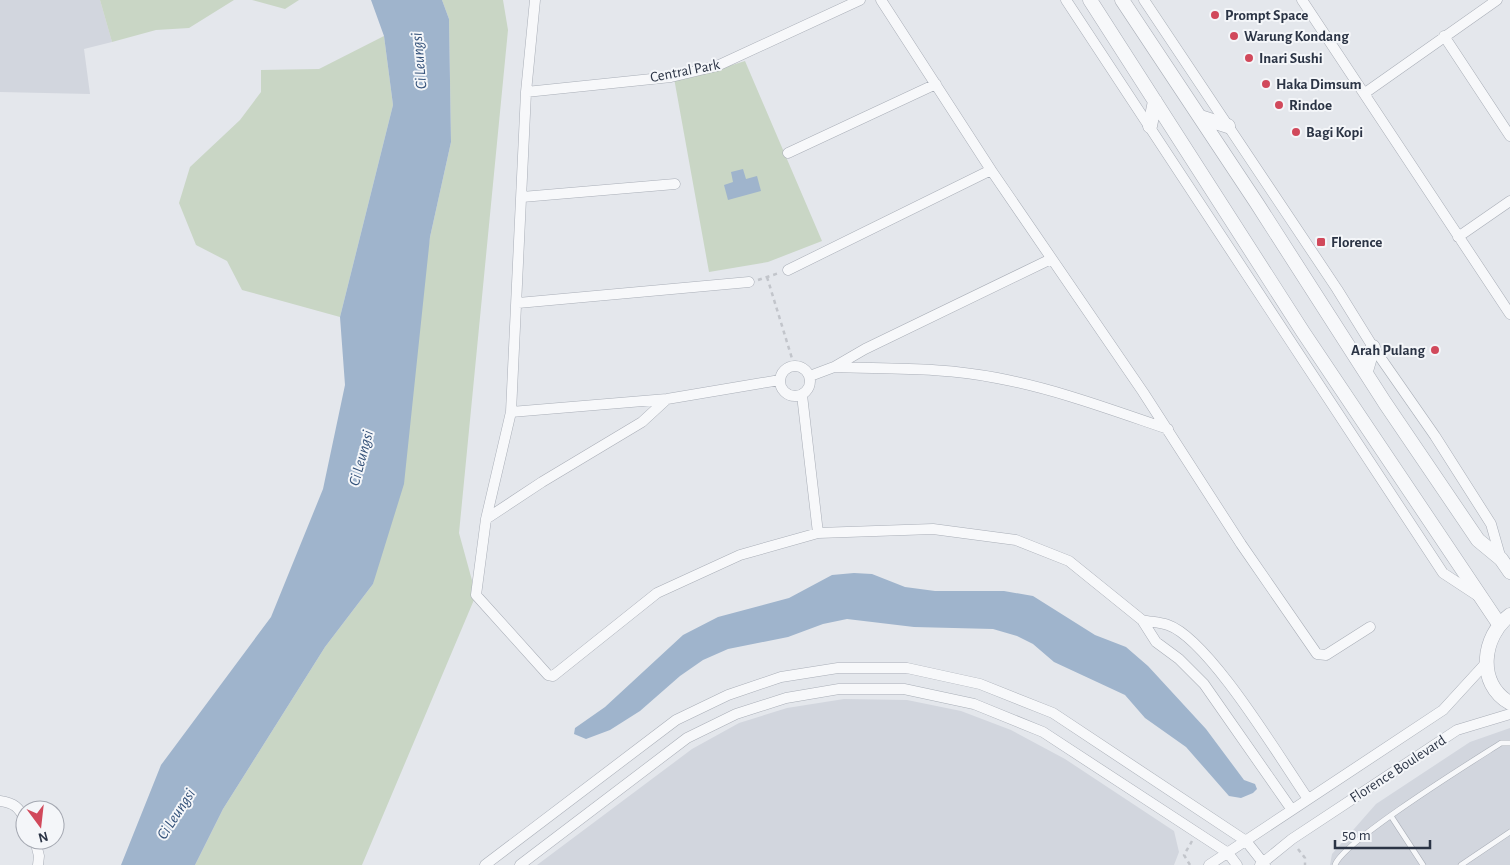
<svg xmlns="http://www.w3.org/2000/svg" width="1510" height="865" font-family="'Alegreya Sans',sans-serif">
	<rect width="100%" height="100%" fill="#e4e7ec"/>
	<path fill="#d2d6de" d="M 0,0 L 100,0 L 112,42 L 84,49 L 90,94 L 0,92 Z
		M 844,699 L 907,700 L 961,711 L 1011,730 L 1065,759 L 1174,831 L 1179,852 L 1174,865 L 537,865 L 692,749 L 739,723 L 787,708 Z
		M 1510,728 L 1510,865 L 1330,865 L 1332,854 L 1376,804 L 1470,742 Z"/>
	<path fill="#c9d6c5" d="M 100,0 L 234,0 L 189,28 L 156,30 L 112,42 Z
		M 252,0 L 299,0 L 285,9 Z
		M 442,0 L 503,0 L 508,30 L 459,533 L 476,595 L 362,865 L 195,865 L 223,809 L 325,647 L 373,584 L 430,237 L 451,142 L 449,19 Z
		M 384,36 L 393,105 L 340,317 L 242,290 L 227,261 L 196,245 L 179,203 L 190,167 L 240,120 L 261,92 L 261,70 L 319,69 Z
		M 745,61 L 822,241 L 768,262 L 709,272 L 674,78 L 694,77 Z"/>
	<path fill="#9fb4cc" d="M 371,0 L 442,0 L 449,19 L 451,142 L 430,237 L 404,484 L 373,584 L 325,647 L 223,809 L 195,865 L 121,865 L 161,765 L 271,617 L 323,489 L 345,385 L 340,317 L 393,105 L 384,36 Z
		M 743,169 L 746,179 L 757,176 L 761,191 L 728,200 L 724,185 L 733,182 L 731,172 Z
		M 854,573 L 872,574 L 905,587 L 935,591 L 1004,591 L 1033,596 L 1095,635 L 1126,647 L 1148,666 L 1206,729 L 1244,780 L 1255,784 L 1257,789 L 1253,793 L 1241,798 L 1229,796 L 1186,747 L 1145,718 L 1125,695 L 1054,662 L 1033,644 L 1017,636 L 993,629 L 914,627 L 847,619 L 823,624 L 788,637 L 728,649 L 703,660 L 680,676 L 640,711 L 610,730 L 586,739 L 574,734 L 575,728 L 605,707 L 683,635 L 718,617 L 789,598 L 832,575 Z"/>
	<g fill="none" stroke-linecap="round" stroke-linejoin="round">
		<g stroke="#a9aeb7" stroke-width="6">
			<path id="service" d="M 1391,816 L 1423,865
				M 1335,865 C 1343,841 1473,761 1501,743 L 1510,743
				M 1461,865 L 1510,832"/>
		</g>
		<g stroke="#a9aeb7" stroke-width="11">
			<path id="minor" d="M 535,0 L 526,92 L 511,412 L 486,519 L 476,595 L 548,675 L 553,676 L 657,593 L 740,555 L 818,533 L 933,529 L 1016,540 L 1069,561 L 1142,620
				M 881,0 L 991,170 L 1143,392 L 1241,544 L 1317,654 L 1326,655 L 1370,627
				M 1066,0 L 1443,573 L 1478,596
				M 1144,0 L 1337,289 L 1373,347 L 1435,436 L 1491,524 L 1501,559
				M 1302,0 L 1510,314
				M 1444,36 L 1510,136
				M 526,92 L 671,77 L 717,66 L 860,0
				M 1365,93 L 1497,0
				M 788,153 L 936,84
				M 522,197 L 675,184
				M 1458,237 L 1510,201
				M 788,270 L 991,170
				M 518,303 L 749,282
				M780 381a15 15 0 1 1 30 0a15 15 0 1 1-30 0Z
				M 834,367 C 888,369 944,367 997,378 C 1056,389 1112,410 1168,429
				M 810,376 L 834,367 L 865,349 L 1051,259
				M 802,395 L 818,533
				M 511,412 L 667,399 L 780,380
				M 486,519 L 542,482 L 642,422 L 667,399
				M 0,801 C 14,803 19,807 25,820
				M 1292,810 L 1204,684 L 1179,659 L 1156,642 L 1142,620 C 1150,622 1160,622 1168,625 C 1209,639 1281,760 1308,799
				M 35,840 L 39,856 L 38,865
				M 485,865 L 676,720 L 728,695 L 781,677 L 838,668 L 907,668 L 980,684 L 1053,713 L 1246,841 L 1265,865
				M 520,865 L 687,738 L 736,714 L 786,698 L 839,689 L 904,689 L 974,704 L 1043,732 L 1228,853 L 1237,865
				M 1209,865 L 1443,710 L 1486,663
				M 1260,865 L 1292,839 L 1457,730 L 1510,714"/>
		</g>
		<g stroke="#a9aeb7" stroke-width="15">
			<path id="tertiary" d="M 1090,0 L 1303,332 L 1499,624
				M 1122,0 L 1256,202 L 1385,403 L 1478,540 L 1501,559 L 1510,572
				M 1200,117 L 1228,126
				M 1150,126 L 1155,101
				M 1366,371 L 1373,347
				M 1510,615 C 1482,636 1476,684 1510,703"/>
		</g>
		<path stroke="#c2c5cb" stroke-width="2.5" stroke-dasharray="4 4" stroke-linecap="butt" d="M 767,277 L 794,365
			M 758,280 L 779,273
			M 1298,849 L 1305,858 L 1305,865
			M 1190,865 L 1184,855 L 1192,841"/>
		<use href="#service" stroke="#f7f8fa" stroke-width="5"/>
		<use href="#minor" stroke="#f7f8fa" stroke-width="10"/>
		<use href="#tertiary" stroke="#f7f8fa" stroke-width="14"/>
	</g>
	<g fill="#d1495b" stroke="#f4f6f9" stroke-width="2">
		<circle cx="1215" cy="15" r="5"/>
		<circle cx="1234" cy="36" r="5"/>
		<circle cx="1249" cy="58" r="5"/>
		<circle cx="1266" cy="84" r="5"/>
		<circle cx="1279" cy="105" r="5"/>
		<circle cx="1296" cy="132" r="5"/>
		<rect x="1316" y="237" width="10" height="10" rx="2.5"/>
		<circle cx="1435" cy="350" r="5"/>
	</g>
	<g text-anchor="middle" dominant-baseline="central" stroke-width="4" stroke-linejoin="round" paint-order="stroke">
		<g font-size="15" font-weight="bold" fill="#2b3445" stroke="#f4f6f9" text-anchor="start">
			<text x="1225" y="15">Prompt Space</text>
			<text x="1244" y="36">Warung Kondang</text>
			<text x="1259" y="58">Inari Sushi</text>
			<text x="1276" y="84">Haka Dimsum</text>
			<text x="1289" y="105">Rindoe</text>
			<text x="1306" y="132">Bagi Kopi</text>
			<text x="1331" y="242">Florence</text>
			<text x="1425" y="350" text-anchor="end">Arah Pulang</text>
		</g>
		<g font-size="15" fill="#2b3445" stroke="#f4f6f9">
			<text transform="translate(685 71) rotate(-11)">Central Park</text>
			<text transform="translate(1398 769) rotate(-33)">Florence Boulevard</text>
		</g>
		<g font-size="16" font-style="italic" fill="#34527a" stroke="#f4f6f9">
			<text transform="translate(419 61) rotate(-95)">Ci Leungsi</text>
			<text transform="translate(361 458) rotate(-75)">Ci Leungsi</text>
			<text transform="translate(176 814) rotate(-57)">Ci Leungsi</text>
		</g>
	</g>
	<g transform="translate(40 825) rotate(165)"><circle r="24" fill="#f4f6f9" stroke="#a4a8b1"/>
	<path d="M0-4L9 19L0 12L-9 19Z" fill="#d1495b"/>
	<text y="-8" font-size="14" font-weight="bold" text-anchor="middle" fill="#2b3445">N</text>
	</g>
	<path d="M1335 840v8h95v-8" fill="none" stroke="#2b3445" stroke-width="2.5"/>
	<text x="1342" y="840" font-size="15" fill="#2b3445" stroke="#f4f6f9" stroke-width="4" paint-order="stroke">50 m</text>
</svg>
